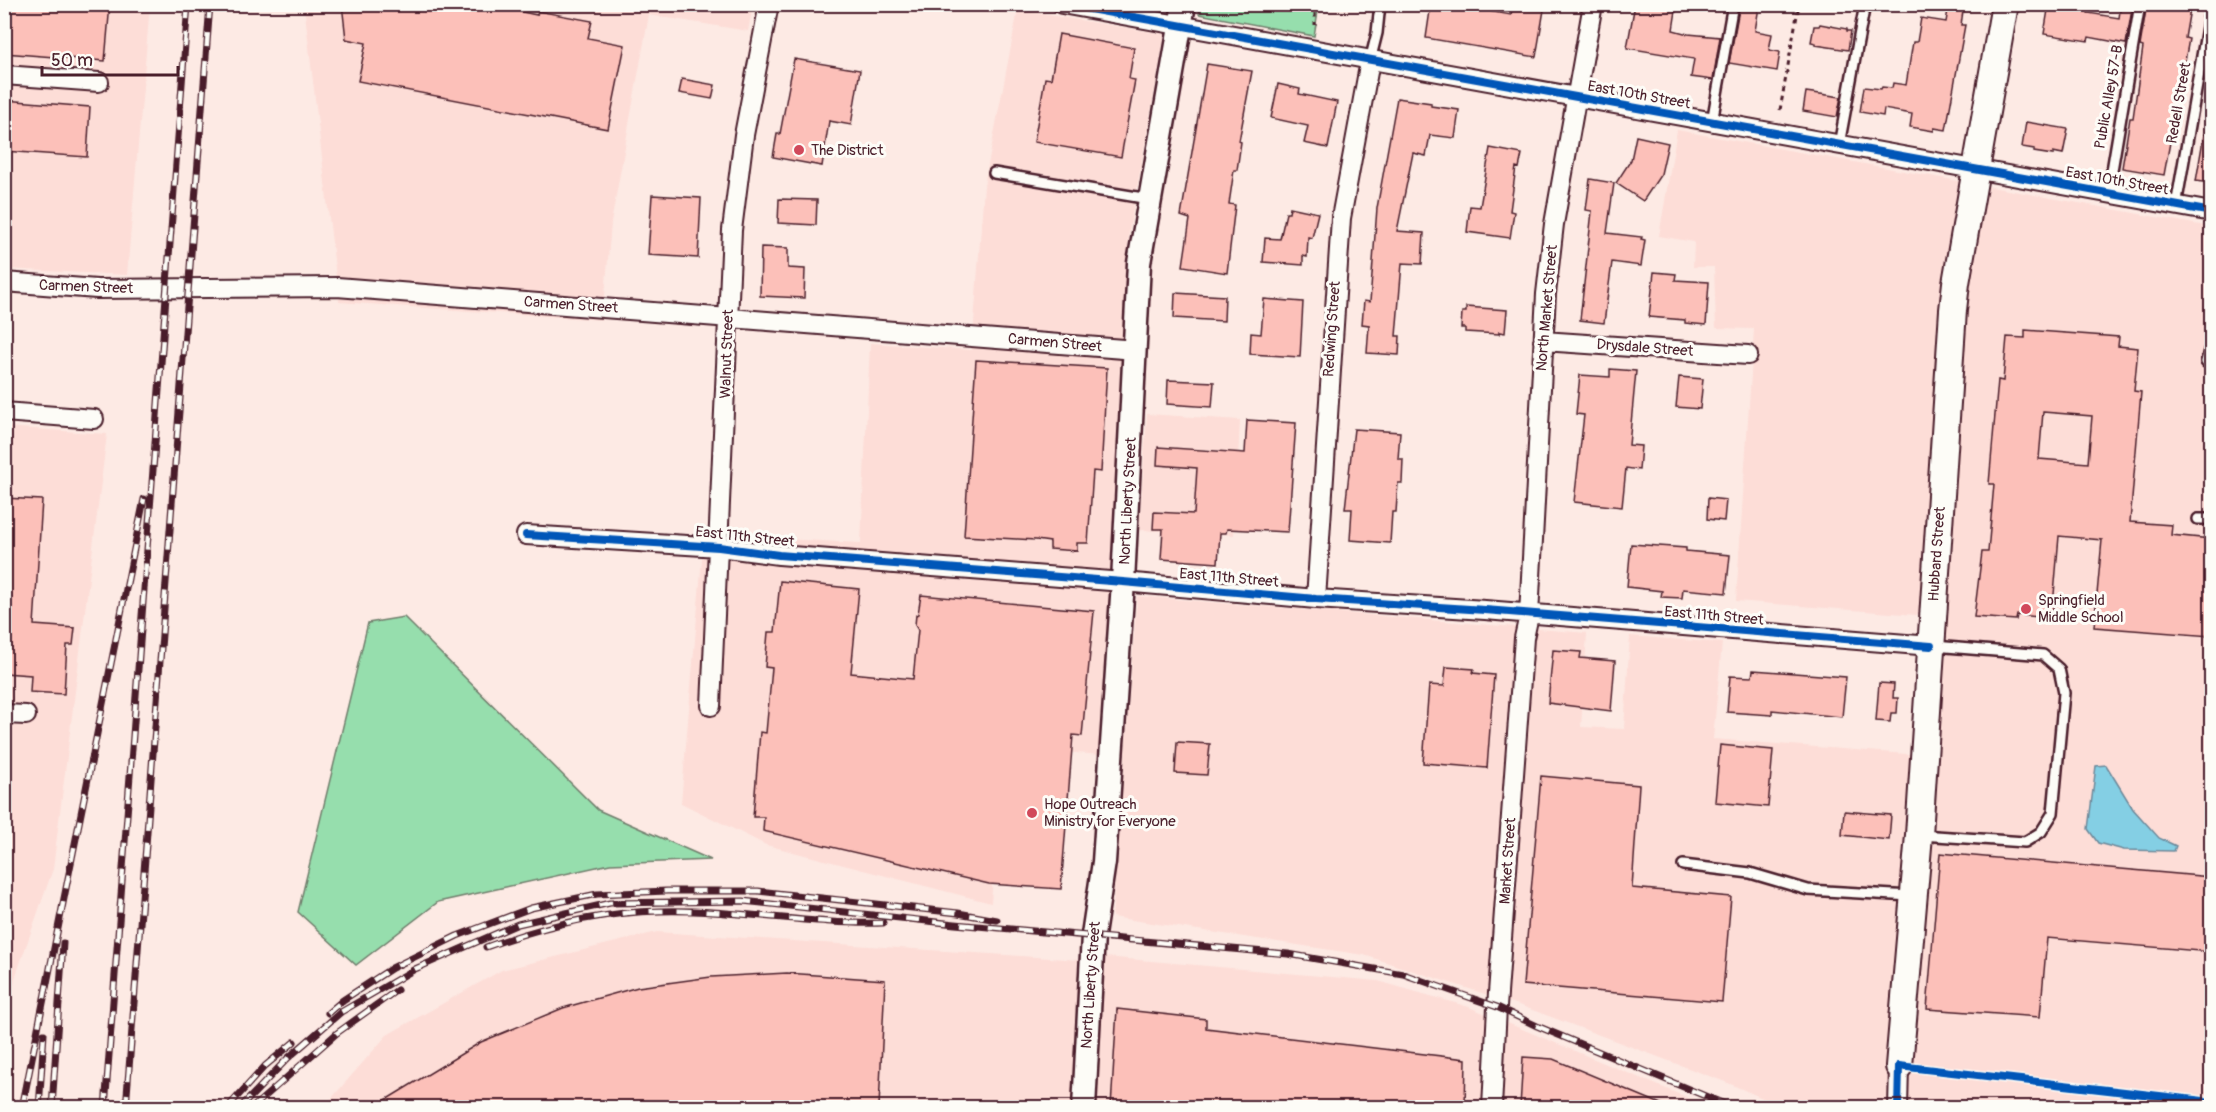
<svg xmlns="http://www.w3.org/2000/svg" width="2216" height="1112" font-family="Pangolin,sans-serif">
	<rect width="100%" height="100%" fill="#fdeae4"/>
	<filter id="ink" filterUnits="userSpaceOnUse"><feTurbulence type="fractalNoise" baseFrequency=".0167" numOctaves="2"/><feDisplacementMap in="SourceGraphic" scale="12" xChannelSelector="R" yChannelSelector="G"/><feConvolveMatrix kernelMatrix="1 2 1 2 8 2 1 2 1" color-interpolation-filters="sRGB"/></filter>
	<g filter="url(#ink)">
		<path fill="#fdddd7" d="M 4,5 L 150,5 L 127,275 L 5,269 Z
			M 304,5 L 753,5 L 748,31 L 649,15 L 611,223 L 603,320 L 339,302 Z
			M 1018,10 L 1165,34 L 1129,232 L 1101,755 L 1003,747 L 991,903 L 766,845 L 681,803 L 704,535 L 861,543 L 870,343 L 972,350 L 984,186 Z
			M 1677,130 L 2211,227 L 2211,1107 L 1783,1107 L 1728,1083 L 1519,1005 L 1364,955 L 1112,917 L 1137,596 L 1587,633 L 1581,727 L 1624,729 L 1630,636 L 1722,643 L 1713,739 L 1933,756 L 1943,617 L 1736,601 L 1754,329 L 1716,328 L 1714,267 L 1693,267 L 1694,242 L 1659,236 Z
			M 1147,414 L 1240,420 L 1234,535 L 1139,530 Z
			M 5,427 L 107,434 L 53,869 L 15,978 L 5,1047 Z
			M 657,932 L 1080,960 L 1073,1107 L 323,1108 L 387,1035 L 502,970 Z
			M 1105,957 L 1378,981 L 1469,1007 L 1710,1107 L 1096,1108 Z"/>
		<path fill="#96dead" stroke="#707e6c" stroke-width="1.5" d="M 1201,4 L 1319,4 L 1319,5 L 1314,36 L 1199,14 Z
			M 404,617 L 598,810 L 711,860 L 610,864 L 438,902 L 356,965 L 298,912 L 368,623 Z"/>
		<path fill="#84cfe4" stroke="#6d899a" stroke-width="1.5" d="M 2106,765 L 2133,809 L 2159,838 L 2176,846 L 2174,851 L 2124,850 L 2098,843 L 2088,829 L 2096,766 Z"/>
		<path fill="#fcc0b9" stroke="#4a1f2b" stroke-width="1.5" fill-rule="evenodd" d="M 4,4 L 110,4 L 105,61 L 4,53 Z
			M 342,4 L 484,4 L 537,15 L 538,11 L 592,21 L 588,38 L 625,45 L 608,129 L 358,81 L 366,43 L 346,39 Z
			M 1431,4 L 1448,4 L 1511,15 L 1513,4 L 1545,4 L 1536,57 L 1426,38 Z
			M 1635,4 L 1677,4 L 1673,30 L 1688,34 L 1720,37 L 1713,80 L 1691,77 L 1694,59 L 1627,48 Z
			M 1740,4 L 1759,7 L 1755,31 L 1772,34 L 1769,50 L 1780,52 L 1777,71 L 1729,63 Z
			M 1949,4 L 1964,4 L 1961,25 L 1965,25 L 1946,130 L 1934,128 L 1934,131 L 1910,127 L 1912,114 L 1884,109 L 1883,116 L 1860,112 L 1864,87 L 1881,89 L 1882,87 L 1892,88 L 1893,83 L 1906,85 L 1913,42 L 1917,42 L 1921,18 L 1946,22 Z
			M 2049,4 L 2090,4 L 2088,13 L 2119,18 L 2121,4 L 2133,4 L 2126,44 L 2089,37 L 2088,41 L 2044,34 Z
			M 2147,4 L 2162,4 L 2190,9 L 2185,38 L 2189,39 L 2164,175 L 2122,168 L 2130,118 L 2133,118 L 2138,83 L 2143,47 L 2140,46 Z
			M 1820,24 L 1847,29 L 1847,31 L 1851,31 L 1848,50 L 1816,45 L 1816,43 L 1811,42 L 1814,26 L 1819,26 Z
			M 1059,34 L 1134,48 L 1129,79 L 1135,80 L 1121,157 L 1034,142 L 1045,78 L 1051,79 Z
			M 794,59 L 860,70 L 851,125 L 829,121 L 822,166 L 773,157 L 777,134 L 780,134 Z
			M 1207,64 L 1252,71 L 1239,141 L 1241,142 L 1237,170 L 1234,170 L 1229,204 L 1235,205 L 1227,273 L 1183,266 L 1190,219 L 1181,216 Z
			M 682,79 L 715,85 L 712,99 L 679,93 Z
			M 1278,84 L 1300,89 L 1299,94 L 1337,102 L 1328,148 L 1304,143 L 1308,126 L 1271,118 Z
			M 1806,92 L 1841,97 L 1837,117 L 1803,111 Z
			M 1397,98 L 1431,103 L 1431,106 L 1459,110 L 1455,138 L 1430,135 L 1426,156 L 1413,153 L 1397,231 L 1424,233 L 1422,264 L 1402,263 L 1396,336 L 1400,336 L 1399,355 L 1367,353 L 1369,325 L 1362,324 L 1364,301 L 1370,302 L 1377,208 Z
			M 4,100 L 90,107 L 87,157 L 4,151 Z
			M 2026,122 L 2068,129 L 2063,154 L 2053,152 L 2053,155 L 2034,152 L 2034,149 L 2022,147 Z
			M 2204,134 L 2211,135 L 2211,183 L 2196,181 Z
			M 1636,136 L 1668,143 L 1661,174 L 1643,201 L 1616,183 L 1631,160 Z
			M 1490,148 L 1522,154 L 1519,168 L 1516,167 L 1510,211 L 1514,212 L 1510,238 L 1467,232 L 1470,206 L 1480,207 Z
			M 1590,179 L 1614,183 L 1607,233 L 1642,237 L 1641,239 L 1645,240 L 1641,266 L 1612,262 L 1604,323 L 1580,320 L 1592,211 L 1586,210 Z
			M 652,195 L 701,198 L 698,258 L 648,255 Z
			M 779,199 L 817,200 L 816,225 L 778,223 Z
			M 1290,207 L 1318,213 L 1312,238 L 1308,237 L 1307,257 L 1303,256 L 1303,265 L 1263,262 L 1265,238 L 1280,239 L 1286,213 L 1289,213 Z
			M 761,247 L 788,248 L 788,268 L 805,269 L 804,298 L 760,296 Z
			M 1654,272 L 1676,274 L 1675,280 L 1709,282 L 1706,325 L 1685,323 L 1685,320 L 1649,317 Z
			M 1175,293 L 1225,296 L 1224,321 L 1174,318 Z
			M 1264,299 L 1303,302 L 1300,357 L 1250,354 L 1251,333 L 1261,334 Z
			M 1466,307 L 1507,310 L 1505,333 L 1499,332 L 1499,334 L 1465,332 L 1465,328 L 1461,328 L 1462,312 L 1466,312 Z
			M 2025,330 L 2119,337 L 2118,346 L 2138,348 L 2134,391 L 2141,392 L 2130,522 L 2172,525 L 2171,535 L 2211,539 L 2209,581 L 2211,581 L 2211,636 L 2094,627 L 2102,540 L 2059,536 L 2052,618 L 2017,615 L 2016,620 L 1974,617 L 1982,552 L 1988,552 L 1994,484 L 1989,484 L 1998,380 L 2003,381 L 2007,337 L 2025,338 ZM 2043,412 L 2092,416 L 2088,463 L 2039,459 Z
			M 976,360 L 1107,368 L 1101,472 L 1093,471 L 1088,543 L 1077,543 L 1077,551 L 1050,549 L 1050,542 L 1036,540 L 964,536 Z
			M 1610,369 L 1636,371 L 1629,445 L 1641,446 L 1639,470 L 1626,468 L 1622,507 L 1574,502 L 1584,415 L 1576,414 L 1580,375 L 1610,377 Z
			M 1679,377 L 1703,379 L 1700,409 L 1676,407 Z
			M 1168,380 L 1214,382 L 1212,407 L 1167,404 Z
			M 1247,420 L 1296,423 L 1288,532 L 1227,529 L 1226,533 L 1220,533 L 1218,563 L 1161,559 L 1163,529 L 1153,529 L 1154,512 L 1194,514 L 1197,468 L 1157,465 L 1158,447 L 1245,453 Z
			M 1354,429 L 1400,432 L 1398,459 L 1403,459 L 1402,483 L 1398,483 L 1396,512 L 1392,512 L 1390,543 L 1350,540 L 1352,509 L 1345,509 Z
			M 4,498 L 42,500 L 34,625 L 75,628 L 73,645 L 67,645 L 64,694 L 30,692 L 31,675 L 4,673 Z
			M 1708,498 L 1726,500 L 1724,521 L 1707,519 Z
			M 1631,544 L 1686,548 L 1686,551 L 1730,555 L 1726,593 L 1683,589 L 1682,598 L 1661,597 L 1662,591 L 1627,587 Z
			M 780,581 L 859,589 L 851,673 L 913,679 L 918,630 L 915,625 L 916,615 L 918,614 L 921,595 L 1094,611 L 1082,736 L 1073,735 L 1061,889 L 989,884 L 763,831 L 764,817 L 753,817 L 760,732 L 766,733 L 772,668 L 765,667 L 768,632 L 775,632 Z
			M 1553,650 L 1581,652 L 1580,658 L 1615,661 L 1611,711 L 1548,703 Z
			M 1446,667 L 1474,669 L 1473,673 L 1494,675 L 1487,768 L 1423,763 L 1429,685 L 1444,686 Z
			M 1753,670 L 1846,677 L 1842,717 L 1772,710 L 1772,715 L 1727,712 L 1730,676 L 1752,677 Z
			M 1879,683 L 1894,684 L 1893,698 L 1898,698 L 1897,713 L 1891,713 L 1890,722 L 1876,721 Z
			M 1177,742 L 1210,744 L 1207,775 L 1175,773 Z
			M 1720,745 L 1773,750 L 1768,807 L 1715,802 Z
			M 1541,776 L 1639,785 L 1632,888 L 1731,897 L 1722,1002 L 1523,985 Z
			M 1844,811 L 1891,815 L 1889,840 L 1842,835 Z
			M 1940,853 L 2211,877 L 2211,952 L 2047,938 L 2040,1017 L 1927,1009 Z
			M 787,973 L 885,980 L 879,1107 L 374,1107 L 481,1042 L 563,1008 L 638,987 L 711,977 Z
			M 1117,1009 L 1206,1019 L 1206,1028 L 1466,1059 L 1465,1107 L 1111,1107 Z
			M 1523,1057 L 1553,1059 L 1668,1107 L 1520,1107 Z"/>
		<g fill="none" stroke-linecap="round" stroke-linejoin="round">
			<g stroke="#4a1f2b" stroke-width="14">
				<path id="service" d="M 1370,61 L 1377,33 L 1380,4
					M 1712,122 L 1733,4
					M 1839,145 L 1865,4
					M 994,173 L 1149,199
					M 2108,194 L 2140,4
					M 2176,206 L 2211,4
					M 2212,340 L 2206,362 L 2212,362
					M 2198,519 L 2212,519
					M 1921,835 L 2025,842 L 2041,832 L 2053,813 L 2064,693 L 2059,669 L 2043,655 L 1934,646
					M 1683,865 L 1750,873 L 1808,890 L 1911,896"/>
			</g>
			<g stroke="#4a1f2b" stroke-width="22">
				<path id="minor" d="M 1062,4 L 2212,212
					M 4,75 L 99,82
					M 4,282 L 97,289 L 337,287 L 1136,350
					M 1543,341 L 1748,355
					M 4,412 L 94,419
					M 526,535 L 719,547 L 779,555 L 1123,582 L 1316,599 L 1485,610 L 1931,646
					M 1316,599 L 1341,218 L 1370,61
					M 711,706 L 732,230 L 744,135 L 769,4
					M 4,714 L 26,715
					M 1492,1108 L 1497,1007 L 1524,638 L 1529,615 L 1546,294 L 1554,224 L 1593,4
					M 1898,1108 L 1899,1066"/>
			</g>
			<g stroke="#4a1f2b" stroke-width="27">
				<path id="tertiary" d="M 1084,1108 L 1093,935 L 1104,862 L 1123,582 L 1139,263 L 1184,4"/>
			</g>
			<g stroke="#4a1f2b" stroke-width="30">
				<path id="secondary" d="M 1899,1066 L 1919,835 L 1953,310 L 1956,283 L 2005,4"/>
			</g>
			<path stroke="#4a1f2b" stroke-width="3" stroke-dasharray="4.5 4.5" stroke-linecap="butt" d="M 1315,4 L 1315,25
				M 1780,110 L 1799,4"/>
			<use href="#service" stroke="#fdfcf7" stroke-width="9"/>
			<use href="#minor" stroke="#fdfcf7" stroke-width="18"/>
			<use href="#tertiary" stroke="#fdfcf7" stroke-width="22"/>
			<use href="#secondary" stroke="#fdfcf7" stroke-width="26"/>
			<g stroke="#4a1f2b" stroke-width="7">
				<path id="rail" d="M 486,947 C 540,927 601,912 660,911 C 734,909 809,925 883,923
					M 328,1013 L 343,1000 L 392,968 L 457,936 L 531,908 L 597,894 L 667,891 L 758,891 L 958,913 L 997,920
					M 22,1108 L 144,499
					M 39,1108 L 44,1034
					M 52,1108 L 63,943
					M 105,1108 L 188,4
					M 126,1108 L 210,4
					M 227,1108 L 265,1066 L 294,1042
					M 240,1108 L 288,1058 L 341,1012 L 415,969 L 518,924 L 610,903 L 743,901 L 955,924 L 1288,954 L 1403,974 L 1497,1007 L 1537,1026 L 1734,1108
					M 252,1108 L 337,1033 L 397,990"/>
			</g>
			<use href="#rail" stroke="#fdfcf7" stroke-width="4.5" stroke-dasharray="14" stroke-linecap="butt"/>
			<g stroke="#fdfcf7" stroke-width="11">
				<path id="cycleway" d="M 1062,4 L 2212,212
					M 526,535 L 719,547 L 779,555 L 1123,582 L 1316,599 L 1485,610 L 1931,646
					M 1898,1108 L 1899,1066 L 2212,1102"/>
			</g>
			<use href="#cycleway" stroke="#0057b8" stroke-width="8"/>
		</g>
	</g>
	<g fill="#d1495b" stroke="#fdfcf7" stroke-width="2">
		<circle cx="799" cy="150" r="6"/>
		<circle cx="2026" cy="609" r="6"/>
		<circle cx="1032" cy="813" r="6"/>
	</g>
	<g text-anchor="middle" dominant-baseline="central" stroke-width="6" stroke-linejoin="round" paint-order="stroke">
		<g font-size="15" fill="#4a1f2b" stroke="#fdfcf7">
			<text transform="translate(1639 95) rotate(10)">East 10th Street</text>
			<text transform="translate(2109 97) rotate(-80)">Public Alley 57-B</text>
			<text transform="translate(2179 103) rotate(-80)">Redell Street</text>
			<text transform="translate(2117 181) rotate(10)">East 10th Street</text>
			<text transform="translate(86 287) rotate(2)">Carmen Street</text>
			<text transform="translate(571 305) rotate(4)">Carmen Street</text>
			<text transform="translate(1547 308) rotate(-85)">North Market Street</text>
			<text transform="translate(1332 329) rotate(-86)">Redwing Street</text>
			<text transform="translate(1055 343) rotate(5)">Carmen Street</text>
			<text transform="translate(1645 348) rotate(4)">Drysdale Street</text>
			<text transform="translate(727 354) rotate(-88)">Walnut Street</text>
			<text transform="translate(1128 501) rotate(-87)">North Liberty Street</text>
			<text transform="translate(745 537) rotate(6)">East 11th Street</text>
			<text transform="translate(1937 554) rotate(-86)">Hubbard Street</text>
			<text transform="translate(1229 578) rotate(5)">East 11th Street</text>
			<text transform="translate(1714 616) rotate(5)">East 11th Street</text>
			<text transform="translate(1508 861) rotate(-86)">Market Street</text>
			<text transform="translate(1091 985) rotate(-86)">North Liberty Street</text>
		</g>
		<g font-size="15" fill="#4a1f2b" stroke="#fdfcf7" text-anchor="start">
			<text x="811" y="150">The District</text>
			<text x="2038" y="600">Springfield<tspan x="2038" dy="17">Middle School</tspan></text>
			<text x="1044" y="804">Hope Outreach<tspan x="1044" dy="17">Ministry for Everyone</tspan></text>
		</g>
	</g>
	<rect width="2216" height="1112" fill="none" stroke="#fdfcf7" stroke-width="24"/>
	<rect x="12" y="12" width="2192" height="1088" fill="none" stroke="#4a1f2b" stroke-width="2" filter="url(#ink)"/>
	<path d="M42 66v9h136v-9" fill="none" stroke="#4a1f2b" stroke-width="3"/>
	<text x="51" y="66" font-size="18" fill="#4a1f2b" stroke="#fdfcf7" stroke-width="4.5" paint-order="stroke">50 m</text>
</svg>
